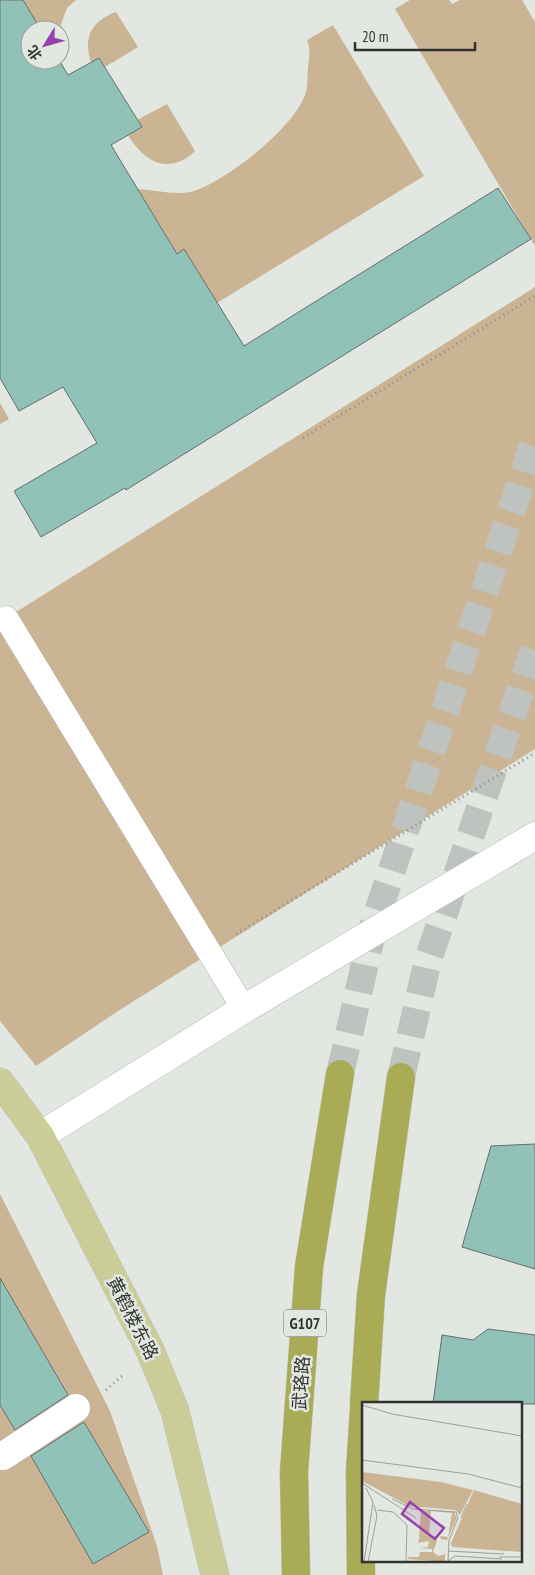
<svg xmlns="http://www.w3.org/2000/svg" width="535" height="1575" font-family="'PT Sans Narrow','Noto Sans SC',sans-serif">
	<rect width="100%" height="100%" fill="#e2e7e2"/>
	<path fill="#cbb494" d="M 23,0 L 76,0 L 67,8 L 59,30 L 41,30 Z
		M 410,0 L 449,0 L 452,4 L 460,0 L 522,0 L 535,22 L 535,246 L 395,9 Z
		M 116,12 L 138,47 L 105,67 L 99,58 L 91,62 C 83,38 91,21 116,12 Z
		M 333,25 L 424,176 L 217,303 L 184,249 L 177,254 L 138,189 C 157,190 176,196 194,191 C 227,180 296,127 306,92 C 308,85 307,76 308,69 C 309,58 311,50 307,40 Z
		M 167,104 L 195,151 C 169,176 144,162 128,135 L 141,128 L 137,120 Z
		M 535,287 L 535,749 L 118,1011 L 36,1066 L 0,1021 L 0,622 Z
		M 0,403 L 9,419 L 0,424 Z
		M 0,1194 L 110,1411 L 157,1546 L 163,1575 L 0,1575 Z"/>
	<path fill="#91c2b7" stroke="#676e6d" d="M 0,0 L 23,0 L 41,30 L 30,30 L 30,60 L 59,60 L 68,75 L 99,58 L 142,127 L 111,145 L 177,254 L 184,249 L 244,346 L 498,188 L 531,239 L 126,490 L 125,488 L 41,537 L 14,491 L 97,443 L 63,387 L 19,411 L 0,378 Z
		M 535,1144 L 535,1269 L 462,1247 L 491,1146 Z
		M 0,1278 L 68,1395 L 15,1430 L 0,1405 Z
		M 488,1329 L 535,1335 L 535,1404 L 433,1404 L 442,1335 L 473,1340 Z
		M 84,1422 L 149,1532 L 93,1564 L 31,1456 Z"/>
	<g fill="none" stroke-linecap="round" stroke-linejoin="round">
		<path stroke="#bfc3bf" stroke-width="28" stroke-dasharray="28 14" stroke-linecap="butt" d="M 340,1074 L 374,924 L 535,440
			M 401,1077 L 428,960 L 535,647"/>
		<g stroke="#aeb3ae" stroke-width="25">
			<path id="lane" d="M 6,618 L 244,1009"/>
		</g>
		<g stroke="#aeb3ae" stroke-width="29">
			<path id="street" d="M 40,1136 L 244,1009 L 535,836
				M 3,1456 L 76,1408"/>
		</g>
		<g stroke="#c1c2c1" stroke-width="29">
			<path id="primary" d="M 0,1082 L 40,1136 L 150,1350 L 175,1411 L 215,1575"/>
		</g>
		<g stroke="#c1c2c1" stroke-width="29">
			<path id="highway" d="M 364,1404 L 371,1295 L 401,1077
				M 296,1575 L 294,1472 L 309,1267 L 340,1074
				M 361,1575 L 360,1471 L 364,1409"/>
		</g>
		<path stroke="#8a8e8a" stroke-width="3" stroke-dasharray="1 4" stroke-linecap="butt" d="M 303,438 L 535,296
			M 236,934 L 535,753
			M 106,1390 L 122,1376"/>
		<use href="#lane" stroke="#fff" stroke-width="24"/>
		<use href="#street" stroke="#fff" stroke-width="28"/>
		<use href="#primary" stroke="#cbcd98" stroke-width="28"/>
		<use href="#highway" stroke="#a9ac54" stroke-width="28"/>
	</g>
	<g text-anchor="middle" dominant-baseline="central" stroke-width="5" stroke-linejoin="round" paint-order="stroke">
		<rect fill="#e2e7e2" stroke="#666966" stroke-width="1" x="284" y="1309.5" width="42" height="27" rx="4"/>
		<g font-size="16" font-weight="bold" fill="#313331">
			<text x="305" y="1323">G107</text>
		</g>
		<g font-size="18" fill="#313331" stroke="#e2e7e2">
			<text transform="translate(133 1318) rotate(63)">黄鹤楼东路</text>
			<text transform="translate(301 1383) rotate(-86)">武珞路</text>
		</g>
	</g>
	<g transform="translate(362 1402)">
		<rect width="160" height="160" fill="#e2e7e2"/>
		<path d="M 0,70 L 79,80 L 111,88 L 98,113 L 93,108 L 47,104 L 0,79 ZM 112,88 L 160,102 L 160,150 L 90,145 L 89,141 ZM 75,108 L 92,110 L 95,116 L 85,138 L 79,137 L 78,134 L 86,135 L 90,111 L 69,109 L 67,133 L 76,135 L 71,137 L 75,139 L 71,150 L 76,154 L 83,152 L 83,160 L 46,157 L 46,155 L 57,155 L 58,150 L 70,150 L 70,147 L 58,146 L 66,145 L 67,139 L 56,141 L 57,136 L 60,137 L 57,135 L 59,109 Z" fill="#cbb494"/>
		<path fill="none" stroke="#9b9f9b" stroke-width="1" d="M 0,3 L 30,12 L 160,34M 0,58 L 106,72 L 160,86M 0,81 L 54,116M 30,97 L 51,107 L 94,110 L 96,116 L 87,138 L 86,160M 15,108 L 31,110 L 45,123 L 44,160M 99,116 L 105,102M 86,149 L 142,152M 137,155 L 160,155M 86,159 L 93,154 L 140,157M 2,160 L 11,100 L 4,86M 6,160 L 15,114 L 12,103"/>
		<path fill="#9741ae" fill-opacity="0.15" stroke="#9741ae" stroke-width="2.5" d="M 48,100 L 82,126 L 73,137 L 40,112 Z"/>
		<rect width="160" height="160" fill="none" stroke="#313331" stroke-width="2.5"/>
	</g>
	<g transform="translate(45 45) rotate(233)"><circle r="24" fill="#e2e7e2" stroke="#9b9f9b"/>
	<path d="M0-4L9 19L0 12L-9 19Z" fill="#9741ae"/>
	<text y="-8" font-size="14" font-weight="bold" text-anchor="middle" fill="#313331">北</text>
	</g>
	<path d="M355 42v8h120v-8" fill="none" stroke="#313331" stroke-width="2.5"/>
	<text x="362" y="42" font-size="15" fill="#313331" stroke="#e2e7e2" stroke-width="4" paint-order="stroke">20 m</text>
</svg>
